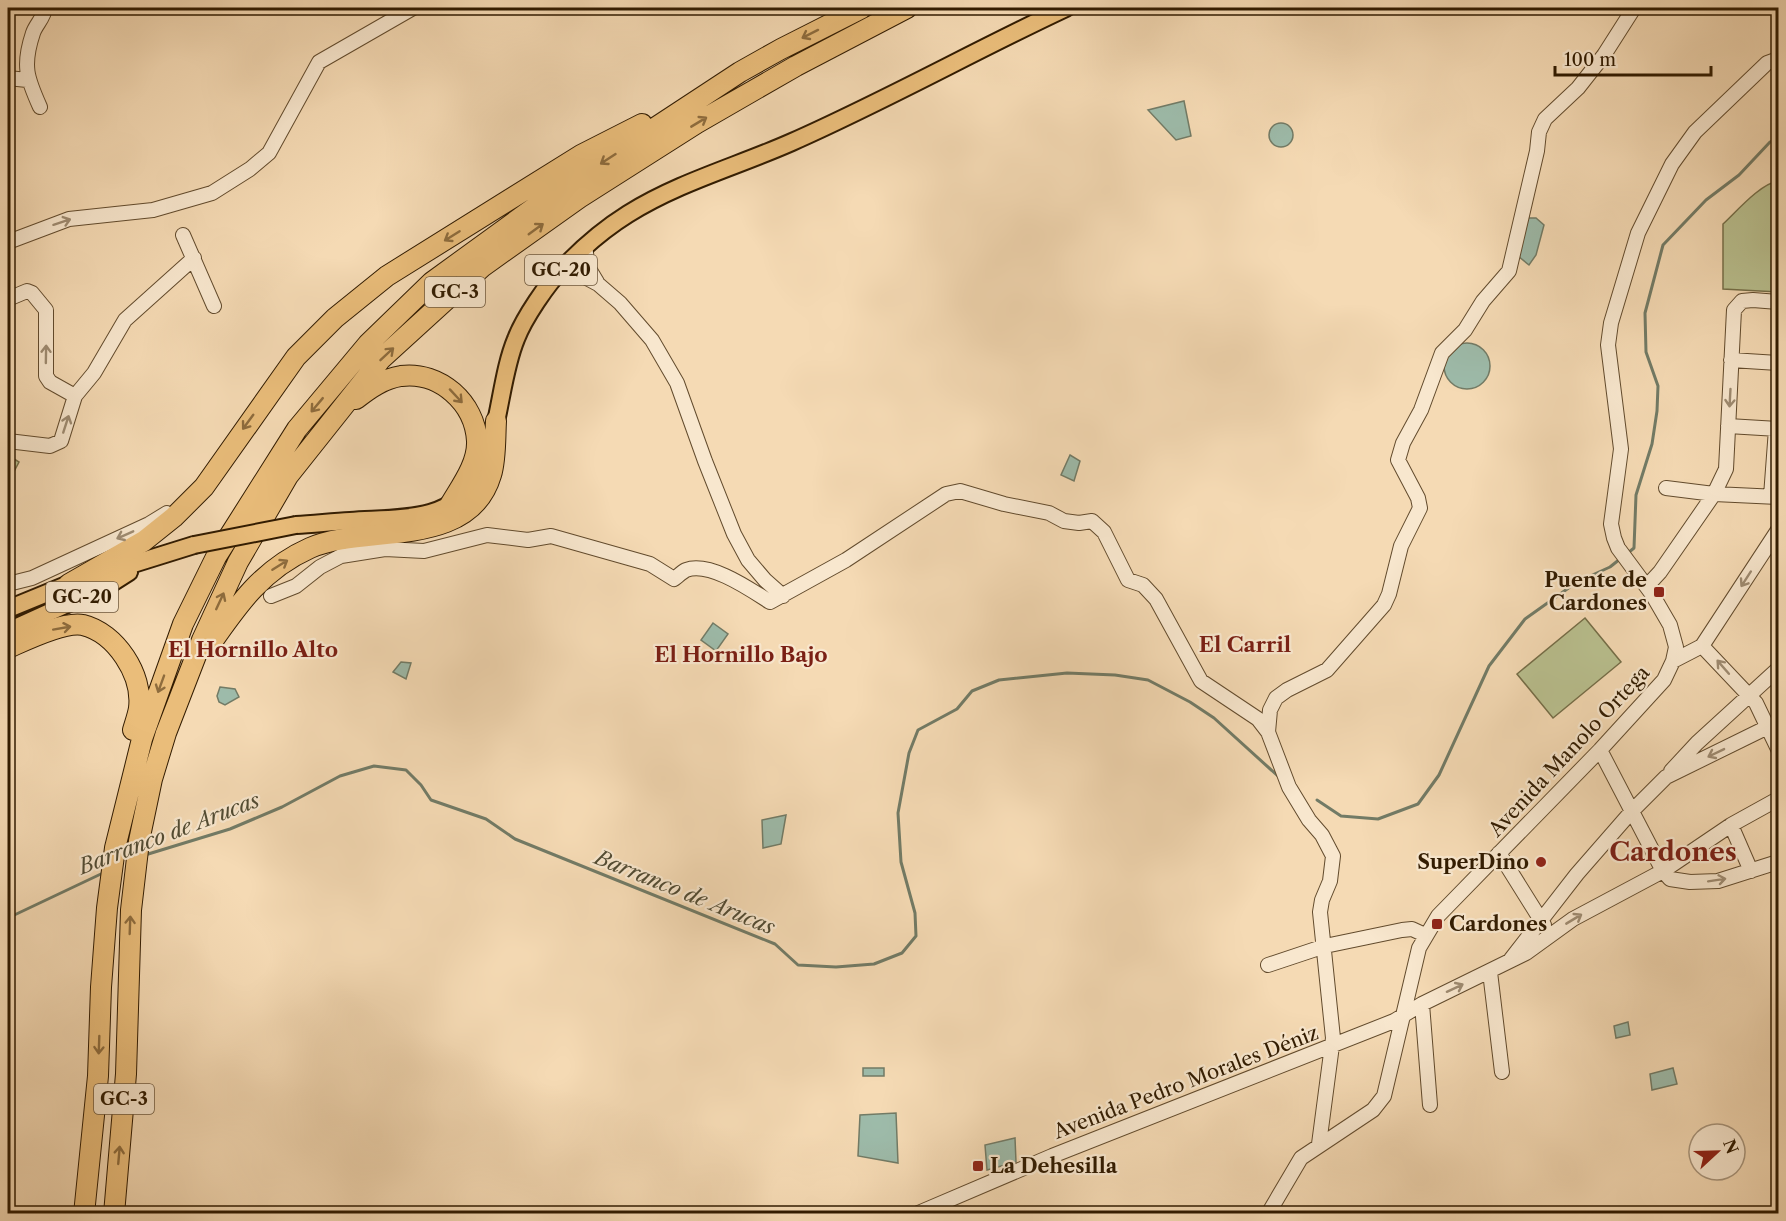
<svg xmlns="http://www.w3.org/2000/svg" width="1786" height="1221" font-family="'Libre Caslon Text',serif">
	<rect width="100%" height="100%" fill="#f5dab4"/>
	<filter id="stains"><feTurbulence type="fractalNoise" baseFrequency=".00333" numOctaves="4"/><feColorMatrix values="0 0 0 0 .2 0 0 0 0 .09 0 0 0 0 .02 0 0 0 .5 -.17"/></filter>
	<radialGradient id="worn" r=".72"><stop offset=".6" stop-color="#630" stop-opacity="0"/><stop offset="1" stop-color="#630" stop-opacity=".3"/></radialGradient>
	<path fill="#b9c08f" stroke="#756e48" stroke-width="1.5" d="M 1778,181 L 1778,292 L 1723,289 L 1723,224 C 1737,211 1760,184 1778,181 Z
		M 8,455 L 19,462 L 8,483 Z
		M 1585,618 L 1621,662 L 1553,718 L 1517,674 Z"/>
	<path fill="#9dbbaa" stroke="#727b66" stroke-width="1.5" d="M 1184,101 L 1191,136 L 1176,140 L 1148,110 Z
		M1269 135a12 12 0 1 1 24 0a12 12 0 1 1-24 0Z
		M 1528,218 L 1536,218 L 1544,225 L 1536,255 L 1529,265 L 1518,256 Z
		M1444 366a23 23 0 1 1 46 0a23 23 0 1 1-46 0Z
		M 1070,455 L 1080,461 L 1074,481 L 1061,475 Z
		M 713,623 L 728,634 L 716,651 L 701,640 Z
		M 401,662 L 411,663 L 406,679 L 393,672 Z
		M 220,687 L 235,689 L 239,697 L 225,705 L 219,702 L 217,696 Z
		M 786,815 L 781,844 L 763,848 L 762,820 Z
		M 1628,1022 L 1630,1035 L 1616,1038 L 1614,1026 Z
		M 863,1068 L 884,1068 L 884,1076 L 863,1076 Z
		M 1673,1068 L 1677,1084 L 1652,1090 L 1650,1074 Z
		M 896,1113 L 898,1163 L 858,1156 L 860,1115 Z
		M 1015,1138 L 1016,1162 L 987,1170 L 985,1145 Z"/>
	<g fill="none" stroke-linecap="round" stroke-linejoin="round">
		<path stroke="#727b66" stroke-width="3" d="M 1628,553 L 1634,548 L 1636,495 L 1652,444 L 1657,411 L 1658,386 L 1646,352 L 1645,313 L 1663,245 L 1706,200 L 1739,175 L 1770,142 L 1778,138
			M 1317,800 L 1341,816 L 1378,819 L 1418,804 L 1439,775 L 1489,666 L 1525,619 L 1577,582 L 1610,567 L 1620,559
			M 145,855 L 230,829 L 282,807 L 340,776 L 374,766 L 406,770 L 421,785 L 431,800 L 486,819 L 515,839 L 775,944 L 798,965 L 836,967 L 874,964 L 902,953 L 916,936 L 915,913 L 901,862 L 898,813 L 909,753 L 918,730 L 957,709 L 972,691 L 999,680 L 1067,673 L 1115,675 L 1148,680 L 1190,702 L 1214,718 L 1279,777
			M 8,918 L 103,873"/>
		<g stroke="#624b2d" stroke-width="16">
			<path id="minor" d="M 8,78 L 27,80
				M 40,107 C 27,78 22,66 33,33 C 36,24 44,18 45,8
				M 183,235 L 214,306
				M 8,242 L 69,219 L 153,210 L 212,193 L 250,169 L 269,153 L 319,62 L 413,8
				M 585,246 L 588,267 L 597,282
				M 560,271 L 583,276 L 598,284 L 620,303 L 652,340 L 677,383 L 705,461 L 734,534 L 748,560 L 765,580 L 783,596
				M 8,299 L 27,291 L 32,293 L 46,310 L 46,376 L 50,382 L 75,396
				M 1731,360 L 1778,363
				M 1728,426 L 1778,429
				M 8,441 L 50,446 L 61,441 L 75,396 L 94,373 L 125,320 L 194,258
				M 1666,488 L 1714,494 L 1726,469 L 1734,310 L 1742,301 L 1753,300 L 1778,302
				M 1771,496 L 1776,429
				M 8,584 L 32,578 L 149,524 L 167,513
				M 1647,586 L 1660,572 L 1714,494 L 1778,497
				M 271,596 L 296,586 L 320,567 L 341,556 L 385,549 L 424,551 L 487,535 L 528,540 L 551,536 L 650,564 L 674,579 C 678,576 682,572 686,570 C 710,561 751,590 770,602 L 846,560 L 946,494 L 960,491 L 1004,504 L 1049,513 L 1064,521 L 1079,523 L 1092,521 L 1104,532 L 1128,580 L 1143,585 L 1156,599 L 1201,681 L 1258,719 L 1268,732
				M 1702,646 L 1756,703 L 1778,749
				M 1673,661 L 1702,646 L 1778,530
				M 1600,750 L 1663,871 L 1670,879 L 1690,882 L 1718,881 L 1778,862
				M 1671,771 L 1697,743 L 1778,669
				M 1731,825 L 1751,871
				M 1499,853 L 1544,925
				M 1511,959 L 1577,874 L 1632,811 L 1666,777 L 1778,722
				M 1268,965 L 1325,946 L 1402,930 L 1412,929 L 1425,935
				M 1490,972 L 1502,1072
				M 1422,1004 L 1430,1105
				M 1319,1144 L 1333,1038 L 1320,912 L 1322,900 L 1330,881 L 1333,856 L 1322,835 L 1309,820 L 1289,787 L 1268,732 L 1270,710 L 1276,698 L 1287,690 L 1327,670 L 1384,605 L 1389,594 L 1401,546 L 1420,508 L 1418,498 L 1398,460 L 1403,443 L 1421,410 L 1442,353 L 1465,330 L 1483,301 L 1509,271 L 1537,151 L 1539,132 L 1545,119 L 1578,88 L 1604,55 L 1634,8
				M 916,1214 L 1052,1156 L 1394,1021 L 1422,1004 L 1526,953 L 1573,919 L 1663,871 L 1731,825 L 1778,799
				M 1268,1214 L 1301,1158 L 1373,1110 L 1384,1096 L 1419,948 L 1438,916 L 1600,750 L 1664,680 L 1673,661 L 1676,647 L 1670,625 L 1652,594 L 1618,548 L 1614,538 L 1611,524 L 1621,449 L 1608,345 L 1611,323 L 1638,233 L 1672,164 L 1695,132 L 1767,63 L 1778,59"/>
		</g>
		<g stroke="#311b00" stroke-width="20">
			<path id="major" d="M 296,525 C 314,524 332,522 350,521 C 377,519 404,520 430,513 C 504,492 492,396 516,339 C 524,318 547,284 563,268 C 582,248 604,229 628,214 C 679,182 738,166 792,142 C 885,101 974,51 1066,8
				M 8,609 L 69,584 L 194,545
				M 8,631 L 107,586 L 129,572"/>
		</g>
		<g stroke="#311b00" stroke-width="22">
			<path id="highway" d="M 356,399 C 370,388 383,379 401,376 C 440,371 475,403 477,441 C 478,464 461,486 450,505
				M 69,584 L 144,541 L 174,517 L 204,487 L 296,357 L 335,318 L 387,276 L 581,155 L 642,124
				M 210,645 C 239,603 263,569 310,548 C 365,524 469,550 491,475 C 496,459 495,438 496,421
				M 8,648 C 26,640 64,621 83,625 C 116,633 143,675 139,708 C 138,715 135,723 133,730
				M 84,1214 L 98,1076 L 101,987 L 107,908 L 115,848 L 142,739 L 183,624 L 216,557 L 297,429 L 368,344 L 432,282 L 542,202 L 740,72 L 781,49 L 862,8
				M 114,1214 L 126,1074 L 131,910 L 139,841 L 152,779 L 166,733 L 202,640 L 238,562 L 288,476 L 381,359 L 482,267 L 579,198 L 697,123 L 796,66 L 907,8"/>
		</g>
		<use href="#minor" stroke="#f8e7ce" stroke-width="14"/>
		<use href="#major" stroke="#eabd7a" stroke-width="16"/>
		<use href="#highway" stroke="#eabd7a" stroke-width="20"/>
		<g stroke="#311b00" stroke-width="20" stroke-linecap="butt">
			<path id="major-bridge" d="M 194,545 L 296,525"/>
		</g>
		<use href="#major-bridge" stroke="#eabd7a" stroke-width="16"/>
	</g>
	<defs><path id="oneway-shaft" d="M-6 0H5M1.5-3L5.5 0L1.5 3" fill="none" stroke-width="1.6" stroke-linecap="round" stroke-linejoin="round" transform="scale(1.5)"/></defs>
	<g stroke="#8e6c3d">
		<use href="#oneway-shaft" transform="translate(810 34) rotate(153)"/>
		<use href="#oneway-shaft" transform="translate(699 122) rotate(-31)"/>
		<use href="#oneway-shaft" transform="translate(608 159) rotate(147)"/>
		<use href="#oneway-shaft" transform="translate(536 229) rotate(-36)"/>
		<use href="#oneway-shaft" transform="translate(452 236) rotate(148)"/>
		<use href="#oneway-shaft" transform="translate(387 354) rotate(-43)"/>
		<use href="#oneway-shaft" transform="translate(456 396) rotate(47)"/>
		<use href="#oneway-shaft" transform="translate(317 405) rotate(130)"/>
		<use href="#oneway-shaft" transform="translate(248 422) rotate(126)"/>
		<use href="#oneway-shaft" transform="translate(280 565) rotate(-32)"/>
		<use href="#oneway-shaft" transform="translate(220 601) rotate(-65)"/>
		<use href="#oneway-shaft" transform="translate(62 628) rotate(-10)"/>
		<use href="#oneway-shaft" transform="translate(161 684) rotate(110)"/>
		<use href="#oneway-shaft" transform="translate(130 925) rotate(-88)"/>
		<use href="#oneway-shaft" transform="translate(99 1045) rotate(92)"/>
		<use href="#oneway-shaft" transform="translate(119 1155) rotate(-85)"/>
	</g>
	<g stroke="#9e8b71">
		<use href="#oneway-shaft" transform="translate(62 222) rotate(-18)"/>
		<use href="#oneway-shaft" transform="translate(46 354) rotate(-89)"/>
		<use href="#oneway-shaft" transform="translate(1730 398) rotate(93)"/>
		<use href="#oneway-shaft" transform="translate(66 424) rotate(-72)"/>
		<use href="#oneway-shaft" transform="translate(125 535) rotate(156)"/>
		<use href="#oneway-shaft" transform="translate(1746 579) rotate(123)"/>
		<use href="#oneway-shaft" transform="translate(1723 667) rotate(-131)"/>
		<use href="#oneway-shaft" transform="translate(1716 753) rotate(154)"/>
		<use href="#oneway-shaft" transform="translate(1717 880) rotate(-9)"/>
		<use href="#oneway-shaft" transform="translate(1574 919) rotate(-31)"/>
		<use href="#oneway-shaft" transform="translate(1455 988) rotate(-25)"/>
	</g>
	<g fill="#8f2418" stroke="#f8e7ce" stroke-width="2">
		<rect x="1653" y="586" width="12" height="12" rx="3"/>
		<circle cx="1541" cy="862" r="6"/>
		<rect x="1431" y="918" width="12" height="12" rx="3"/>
		<rect x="972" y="1160" width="12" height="12" rx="3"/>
	</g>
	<g text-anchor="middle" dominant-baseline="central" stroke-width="4.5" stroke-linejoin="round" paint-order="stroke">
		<g fill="#f8e7ce" stroke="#6d583e" stroke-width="1.5">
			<rect x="525" y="255" width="72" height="30" rx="4.5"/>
			<rect x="425" y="277" width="60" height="30" rx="4.5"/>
			<rect x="46" y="582" width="72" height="30" rx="4.5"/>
			<rect x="94" y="1084" width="60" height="30" rx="4.5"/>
		</g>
		<g font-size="18" font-weight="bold" fill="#311b00">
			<text x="561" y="270">GC-20</text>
			<text x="455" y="292">GC-3</text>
			<text x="82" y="597">GC-20</text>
			<text x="124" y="1099">GC-3</text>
		</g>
		<g font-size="20" font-weight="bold" fill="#311b00" stroke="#f8e7ce" text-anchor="end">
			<text x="1647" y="580">Puente de<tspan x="1647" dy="23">Cardones</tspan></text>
			<text x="1529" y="862">SuperDino</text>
			<text x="1449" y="924" text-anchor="start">Cardones</text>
			<text x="990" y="1166" text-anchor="start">La Dehesilla</text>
		</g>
		<g font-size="20" fill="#311b00" stroke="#f8e7ce">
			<text transform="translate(1569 751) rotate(-47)">Avenida Manolo Ortega</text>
			<text transform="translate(1186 1082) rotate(-21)">Avenida Pedro Morales Déniz</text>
		</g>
		<g font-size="21" font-weight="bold" fill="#7a1f14" stroke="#f8e7ce">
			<text x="1245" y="644">El Carril</text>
			<text x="253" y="649">El Hornillo Alto</text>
			<text x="741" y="654">El Hornillo Bajo</text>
		</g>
		<g font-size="21" font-style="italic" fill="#514b33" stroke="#f8e7ce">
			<text transform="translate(169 833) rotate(-21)">Barranco de Arucas</text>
			<text transform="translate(685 892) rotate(22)">Barranco de Arucas</text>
		</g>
		<g font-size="26" font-weight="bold" fill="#7a1f14" stroke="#f8e7ce">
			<text x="1673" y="852">Cardones</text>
		</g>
	</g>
	<rect width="1786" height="1221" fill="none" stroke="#f5dab4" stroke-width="30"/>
	<rect x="9" y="9" width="1768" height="1203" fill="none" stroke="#311b00" stroke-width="3"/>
	<rect x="15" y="15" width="1756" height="1191" fill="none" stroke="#311b00" stroke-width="1.5"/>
	<g transform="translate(1717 1152) rotate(68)"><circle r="28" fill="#f8e7ce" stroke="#a8957c" stroke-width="1.5"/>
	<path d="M0-4.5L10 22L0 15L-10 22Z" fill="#8f2418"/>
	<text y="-9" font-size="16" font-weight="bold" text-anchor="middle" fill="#311b00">N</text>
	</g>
	<path d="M1555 66v9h156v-9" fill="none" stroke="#311b00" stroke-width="3"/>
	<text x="1564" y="66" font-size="18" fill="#311b00" stroke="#f8e7ce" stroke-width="4.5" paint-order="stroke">100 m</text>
	<rect width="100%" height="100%" filter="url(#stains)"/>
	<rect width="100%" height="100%" fill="url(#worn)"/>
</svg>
